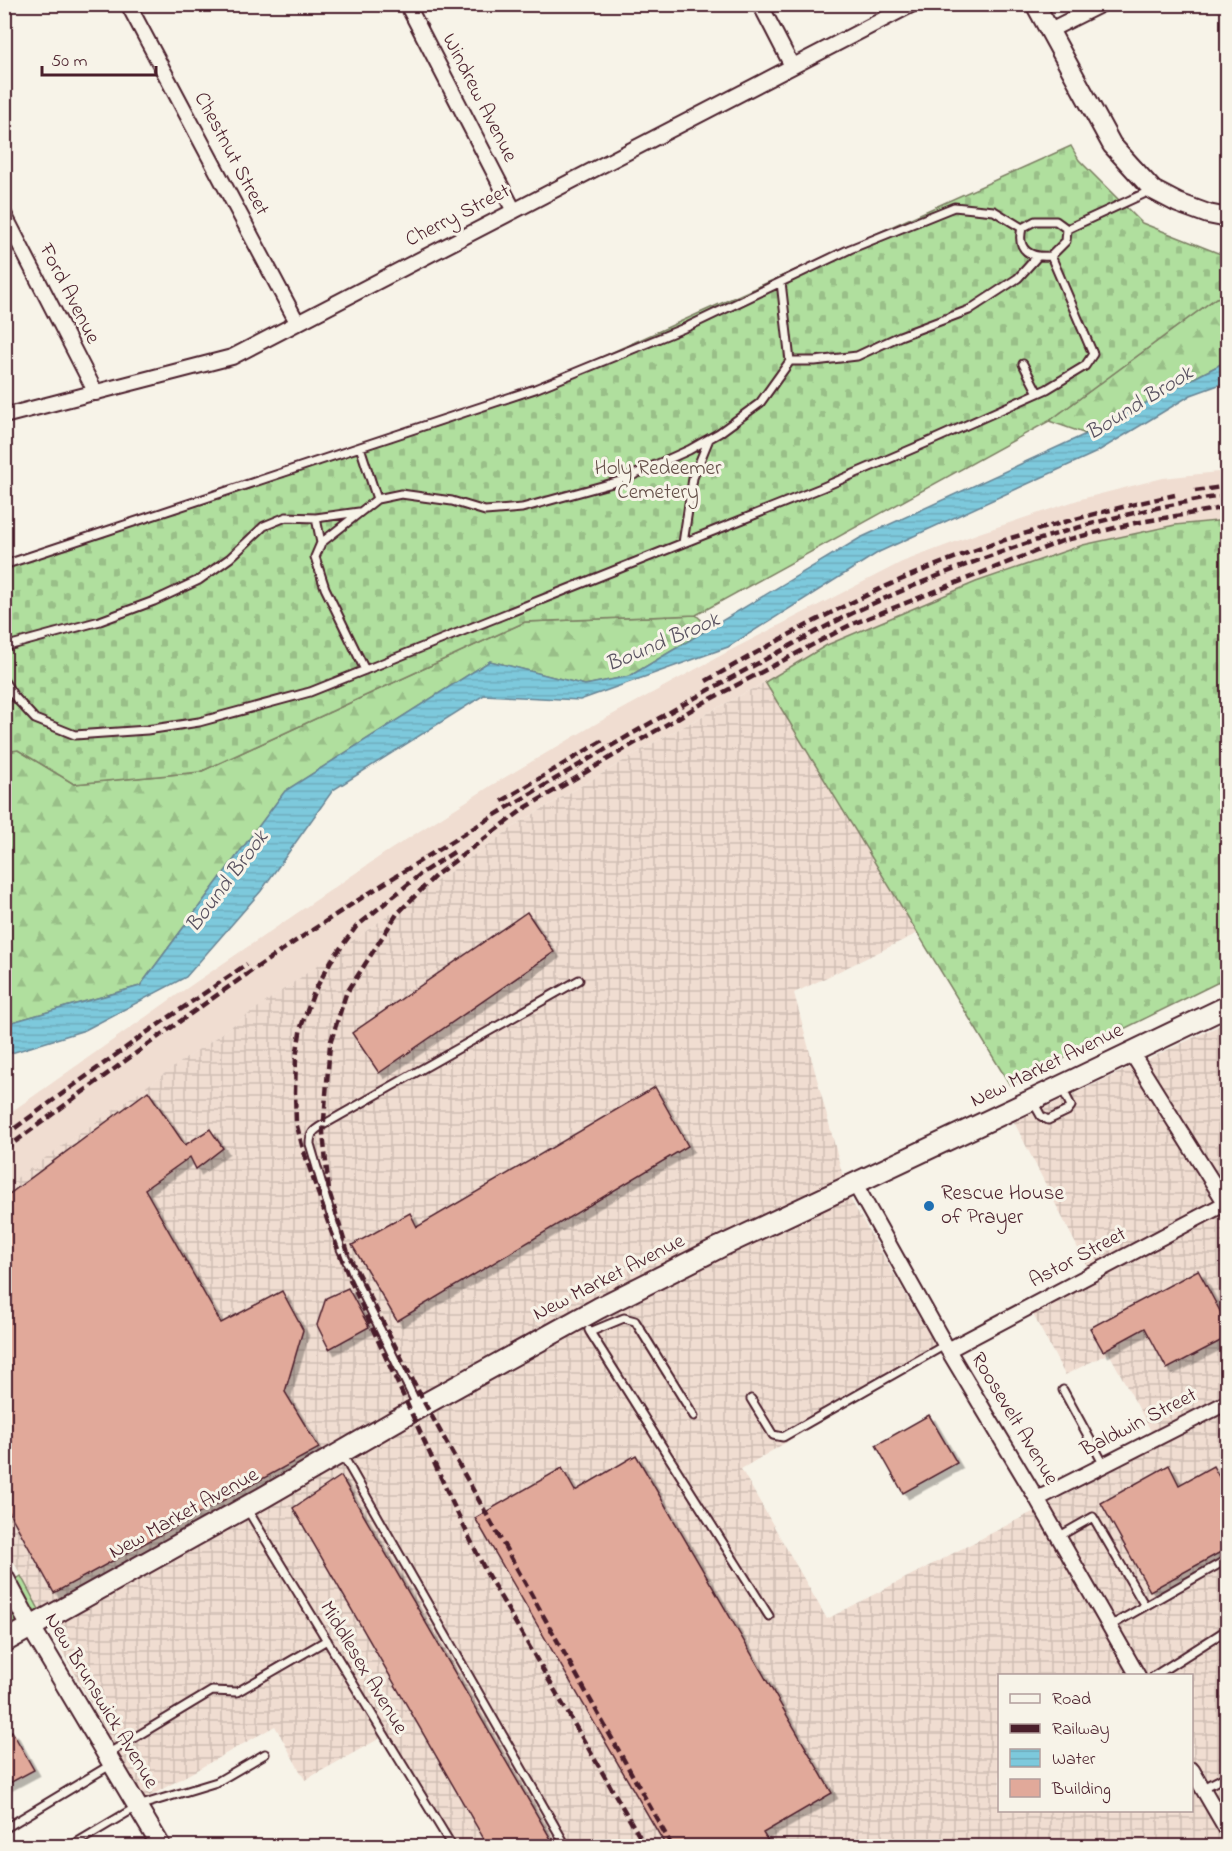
<svg xmlns="http://www.w3.org/2000/svg" width="1232" height="1851" font-family="'Indie Flower',sans-serif">
	<defs>
		<pattern id="industrial-grid" width="8" height="8" patternUnits="userSpaceOnUse" patternTransform="scale(1.5)"><rect width="8" height="8" fill="#f0ddd1"/><path d="M0 4h8M4 0v8" fill="none" stroke="#cfbdb4"/></pattern>
		<pattern id="forest-firs" width="22" height="20" patternUnits="userSpaceOnUse" patternTransform="scale(1.5)"><rect width="22" height="20" fill="#b0df9e"/><path d="M5 1l3.5 6h-7zM16 11l3.5 6h-7z" fill="#99bf88"/></pattern>
		<pattern id="cemetery-stones" width="16" height="16" patternUnits="userSpaceOnUse" patternTransform="scale(1.5)"><rect width="16" height="16" fill="#b0df9e"/><path d="M2 7V4a2 2 0 0 1 4 0v3zM10 15v-3a2 2 0 0 1 4 0v3z" fill="#99bf88"/></pattern>
		<pattern id="water-rules" width="6" height="5" patternUnits="userSpaceOnUse" patternTransform="scale(1.5)"><rect width="6" height="5" fill="#7dc9dc"/><path d="M0 2.5h6" fill="none" stroke="#6eacbd"/></pattern>
		<filter id="shadow"><feDropShadow dx="5.5" dy="5.5" stdDeviation="0" flood-color="#0004"/></filter>
	</defs>
	<rect width="100%" height="100%" fill="#f7f3e8"/>
	<filter id="ink" filterUnits="userSpaceOnUse"><feTurbulence type="fractalNoise" baseFrequency=".0167" numOctaves="2"/><feDisplacementMap in="SourceGraphic" scale="12" xChannelSelector="R" yChannelSelector="G"/><feConvolveMatrix kernelMatrix="1 2 1 2 8 2 1 2 1" color-interpolation-filters="sRGB"/></filter>
	<g filter="url(#ink)">
		<path fill="#f0ddd1" d="M 1227,471 L 1227,520 L 1175,525 L 1083,545 L 976,582 L 827,645 L 765,682 L 657,741 L 522,821 L 5,1187 L 4,1117 L 174,997 L 385,853 L 492,785 L 599,722 L 731,650 L 902,562 L 979,533 L 1081,499 L 1163,478 Z"/>
		<path fill="url(#industrial-grid)" fill-rule="evenodd" d="M 765,682 L 918,933 L 794,993 L 848,1195 L 939,1352 L 741,1469 L 827,1619 L 1159,1446 L 1109,1353 L 1065,1375 L 1029,1307 L 1091,1274 L 1014,1122 L 1227,1022 L 1227,1846 L 449,1846 L 384,1736 L 305,1780 L 275,1726 L 143,1800 L 5,1546 L 4,1187 L 522,821 L 657,741 ZM 1000,1676 L 1192,1676 L 1192,1810 L 1000,1810 Z"/>
		<path fill="#b0df9e" stroke="#7d7f64" stroke-width="1.5" d="M 21,1576 L 48,1626 L 5,1651 L 5,1587 Z"/>
		<path fill="url(#forest-firs)" stroke="#7d7f64" stroke-width="1.5" d="M 1227,295 L 1227,361 L 1086,434 L 1049,421 L 1216,298 Z
			M 696,615 L 710,628 L 630,676 L 585,685 L 490,661 L 285,791 L 140,986 L 5,1024 L 5,752 L 18,750 L 74,784 L 200,772 L 525,622 Z"/>
		<path fill="url(#cemetery-stones)" stroke="#7d7f64" stroke-width="1.5" d="M 1071,146 L 1079,160 L 1142,223 L 1223,255 L 1227,255 L 1227,295 L 1216,298 L 1049,421 L 696,615 L 525,622 L 200,772 L 74,784 L 18,750 L 5,752 L 4,565 L 535,387 Z
			M 1227,520 L 1227,978 L 1010,1085 L 765,682 L 827,645 L 976,582 L 1083,545 L 1175,525 Z"/>
		<path fill="url(#water-rules)" stroke="#698595" stroke-width="1.5" d="M 1227,361 L 1227,382 L 1191,395 L 1095,453 L 879,552 L 728,647 L 580,700 L 484,695 L 333,790 L 261,891 L 186,977 L 85,1030 L 5,1055 L 5,1024 L 140,986 L 285,791 L 490,661 L 585,685 L 630,676 L 860,538 L 1086,434 Z"/>
		<path fill="#e1a99a" stroke="#4a1f2b" stroke-width="1.5" filter="url(#shadow)" d="M 527,912 L 554,952 L 379,1073 L 352,1033 Z
			M 655,1087 L 688,1146 L 397,1321 L 352,1245 L 410,1213 L 417,1227 Z
			M 148,1091 L 185,1145 L 210,1129 L 223,1148 L 196,1169 L 190,1157 L 145,1189 L 221,1323 L 282,1291 L 303,1330 L 285,1392 L 319,1448 L 54,1593 L 4,1503 L 4,1198 Z
			M 1198,1270 L 1228,1326 L 1228,1337 L 1167,1369 L 1145,1328 L 1103,1351 L 1090,1328 Z
			M 348,1288 L 369,1327 L 329,1349 L 317,1325 L 326,1298 Z
			M 929,1415 L 957,1463 L 903,1493 L 876,1445 Z
			M 636,1455 L 832,1793 L 763,1833 L 771,1846 L 666,1846 L 475,1518 L 562,1468 L 575,1491 Z
			M 1169,1465 L 1179,1485 L 1213,1466 L 1228,1493 L 1228,1548 L 1150,1591 L 1101,1503 Z
			M 341,1476 L 555,1846 L 488,1846 L 293,1508 Z
			M 12,1731 L 34,1770 L 4,1786 L 4,1735 Z"/>
		<g fill="none" stroke-linecap="round" stroke-linejoin="round">
			<g stroke="#4a1f2b" stroke-width="11">
				<path id="service" d="M 1035,221 L 1056,221 L 1067,229 L 1066,241 L 1051,256 C 1031,258 1016,251 1022,228 Z
					M 1067,229 L 1152,190
					M 781,282 L 790,361 L 815,361 L 857,356 L 900,336 L 969,310 L 1018,278 L 1037,257
					M 1023,364 L 1038,393
					M 360,447 L 377,499 L 401,494 L 452,501 L 485,511 L 522,508 L 620,481 L 689,450 L 719,433 L 760,403 L 790,361
					M 321,543 L 316,518 L 359,512
					M 683,543 L 693,478 L 709,439
					M 4,565 L 535,389 L 689,326 L 850,249 L 954,207 L 994,211 L 1022,228
					M 4,647 L 100,621 L 154,601 L 199,580 L 230,558 L 264,526 L 286,517 L 316,518
					M 365,670 L 325,588 L 315,557 L 321,543 L 377,499
					M 4,681 L 13,695 L 35,719 L 75,735 L 147,730 L 199,722 L 310,692 L 821,488 L 933,440 L 1047,389 L 1085,366 L 1093,354 L 1051,256
					M 1032,1100 L 1041,1116 L 1048,1120 L 1067,1111 L 1071,1106 L 1062,1088
					M 589,1330 L 590,1332 L 624,1318 L 635,1321 L 694,1416
					M 590,1332 L 769,1616
					M 1063,1390 L 1104,1465
					M 751,1399 L 773,1435 L 783,1437 L 945,1345
					M 417,1405 L 341,1249 L 310,1144 C 310,1133 314,1130 323,1125 L 579,980
					M 342,1454 L 566,1846
					M 247,1509 L 452,1846
					M 1058,1537 L 1093,1517 L 1145,1606
					M 1110,1626 L 1228,1559
					M 1154,1676 L 1228,1629
					M 109,1753 L 212,1691 L 237,1692 L 327,1640
					M 1202,1789 L 1228,1775
					M 4,1829 L 112,1764
					M 71,1846 L 138,1806 L 217,1782 L 265,1754"/>
			</g>
			<g stroke="#4a1f2b" stroke-width="18">
				<path id="minor" d="M 128,4 L 297,322
					M 407,4 L 514,211
					M 760,4 L 792,66
					M 1048,31 L 1102,4
					M 4,214 L 96,393
					M 4,416 L 232,357 L 913,4
					M 1131,1052 L 1228,1207
					M 855,1184 L 948,1350 L 1037,1499 L 1138,1676
					M 948,1350 L 1228,1202
					M 1037,1499 L 1228,1402
					M 1192,1770 L 1228,1832"/>
			</g>
			<g stroke="#4a1f2b" stroke-width="22">
				<path id="tertiary" d="M 1035,4 L 1112,145 L 1153,190 L 1178,203 L 1208,214 L 1228,218
					M 4,1577 L 31,1627 L 161,1846"/>
			</g>
			<g stroke="#4a1f2b" stroke-width="24">
				<path id="secondary" d="M 4,1642 L 264,1497 L 425,1404 L 599,1308 L 720,1247 L 1032,1100 L 1228,1006"/>
			</g>
			<use href="#service" stroke="#f7f3e8" stroke-width="7"/>
			<use href="#minor" stroke="#f7f3e8" stroke-width="14"/>
			<use href="#tertiary" stroke="#f7f3e8" stroke-width="18"/>
			<use href="#secondary" stroke="#f7f3e8" stroke-width="20"/>
			<path stroke="#4a1f2b" stroke-width="4.5" stroke-dasharray="9 4.5" stroke-linecap="butt" d="M 1195,491 L 1228,486
				M 706,681 C 780,639 855,597 934,566 C 1012,534 1093,513 1175,495
				M 502,801 L 605,739
				M 454,852 L 423,872 L 356,927 L 331,961 L 314,992 L 301,1027 L 296,1057 L 295,1093 L 296,1122 L 303,1149 L 331,1231 L 348,1275 L 453,1504 L 486,1572 L 645,1846
				M 4,1136 L 146,1033 L 247,964
				M 4,1150 C 95,1083 185,1016 278,953 C 383,882 492,816 601,752 C 655,720 710,689 766,659 C 801,640 836,620 872,604 C 985,553 1105,513 1228,495
				M 672,1846 L 425,1404 L 349,1256 L 329,1191 L 323,1133 L 330,1044 L 346,994 L 397,914 L 436,875 L 525,808 L 703,703 L 850,625 L 1062,541 L 1135,523 L 1228,507"/>
		</g>
	</g>
	<circle fill="#1f6fb2" stroke="#f7f3e8" stroke-width="2" cx="929" cy="1206" r="6"/>
	<g text-anchor="middle" dominant-baseline="central" stroke-width="6" stroke-linejoin="round" paint-order="stroke">
		<g font-size="21" fill="#4a1f2b" stroke="#f7f3e8">
			<text transform="translate(479 98) rotate(63)">Windrew Avenue</text>
			<text transform="translate(231 154) rotate(62)">Chestnut Street</text>
			<text transform="translate(458 216) rotate(-27)">Cherry Street</text>
			<text transform="translate(69 294) rotate(63)">Ford Avenue</text>
			<text transform="translate(1047 1066) rotate(-26)">New Market Avenue</text>
			<text transform="translate(1078 1258) rotate(-28)">Astor Street</text>
			<text transform="translate(609 1278) rotate(-27)">New Market Avenue</text>
			<text transform="translate(1014 1419) rotate(59)">Roosevelt Avenue</text>
			<text transform="translate(1139 1423) rotate(-27)">Baldwin Street</text>
			<text transform="translate(184 1514) rotate(-29)">New Market Avenue</text>
			<text transform="translate(363 1668) rotate(59)">Middlesex Avenue</text>
			<text transform="translate(101 1701) rotate(59)">New Brunswick Avenue</text>
		</g>
		<g font-size="21" fill="#644f48" stroke="#f7f3e8">
			<text x="658" y="469">Holy Redeemer<tspan x="658" dy="24">Cemetery</tspan></text>
		</g>
		<g font-size="21" fill="#4a1f2b" stroke="#f7f3e8" text-anchor="start">
			<text x="941" y="1194">Rescue House<tspan x="941" dy="24">of Prayer</tspan></text>
		</g>
		<g font-size="22" font-style="italic" fill="#595260" stroke="#f7f3e8">
			<text transform="translate(1140 404) rotate(-32)">Bound Brook</text>
			<text transform="translate(663 643) rotate(-23)">Bound Brook</text>
			<text transform="translate(228 882) rotate(-53)">Bound Brook</text>
		</g>
	</g>
	<rect width="1232" height="1851" fill="none" stroke="#f7f3e8" stroke-width="24"/>
	<rect x="12" y="12" width="1208" height="1827" fill="none" stroke="#4a1f2b" stroke-width="2" filter="url(#ink)"/>
	<rect x="998" y="1674" width="195" height="138" fill="#f7f3e8" stroke="#b29e9c" stroke-width="1.5"/>
	<rect x="1010" y="1694" width="30" height="9" fill="#f7f3e8" stroke="#b29e9c" stroke-width="1.5"/>
	<text x="1052" y="1704" font-size="18" fill="#4a1f2b">Road</text>
	<rect x="1010" y="1724" width="30" height="9" fill="#4a1f2b" stroke="#b29e9c" stroke-width="1.5"/>
	<text x="1052" y="1734" font-size="18" fill="#4a1f2b">Railway</text>
	<rect x="1010" y="1749" width="30" height="18" fill="url(#water-rules)" stroke="#b29e9c" stroke-width="1.5"/>
	<text x="1052" y="1764" font-size="18" fill="#4a1f2b">Water</text>
	<rect x="1010" y="1779" width="30" height="18" fill="#e1a99a" stroke="#b29e9c" stroke-width="1.5"/>
	<text x="1052" y="1794" font-size="18" fill="#4a1f2b">Building</text>
	<path d="M42 66v9h114v-9" fill="none" stroke="#4a1f2b" stroke-width="3"/>
	<text x="51" y="66" font-size="18" fill="#4a1f2b" stroke="#f7f3e8" stroke-width="4.5" paint-order="stroke">50 m</text>
</svg>
